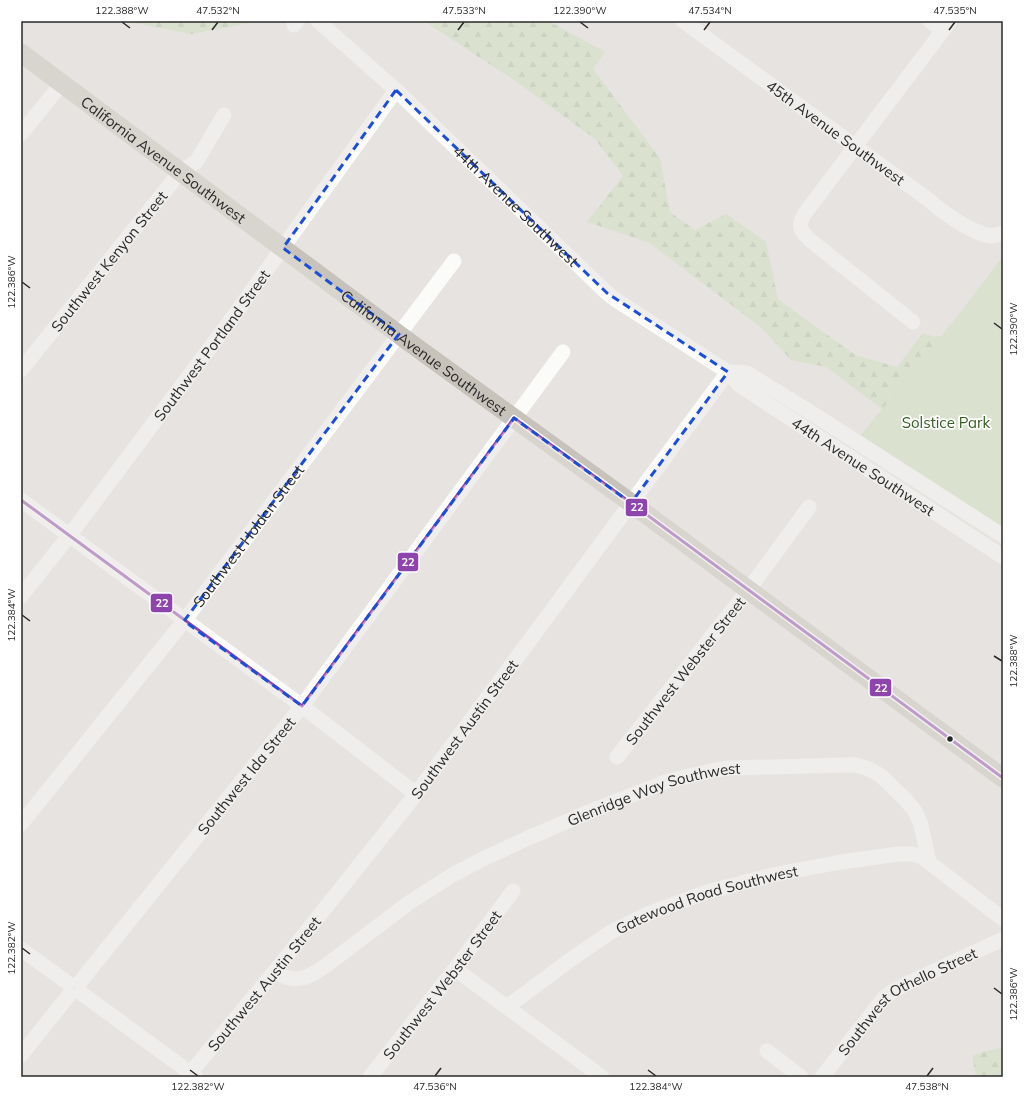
<svg xmlns="http://www.w3.org/2000/svg" width="1024" height="1098" font-family="Mulish,sans-serif">
	<defs>
		<pattern id="forest-firs" width="22" height="20" patternUnits="userSpaceOnUse"><rect width="22" height="20" fill="#cddfbb"/><path d="M5 1l3.5 6h-7zM16 11l3.5 6h-7z" fill="#b0bfa1"/></pattern>
	</defs>
	<rect width="100%" height="100%" fill="#e6e3e0"/>
	<path fill="url(#forest-firs)" d="M 125,21 L 253,21 L 244,24 L 191,34 Z
		M 424,21 L 548,21 L 605,52 L 593,69 L 660,158 L 670,212 L 695,230 L 726,214 L 766,242 L 778,299 L 855,355 L 897,367 L 922,334 L 941,337 L 1003,527 L 861,435 L 882,409 L 826,367 L 791,360 L 762,328 L 648,242 L 587,222 L 623,176 L 595,139 L 514,80 Z
		M 1003,1047 L 1003,1077 L 976,1077 L 972,1055 Z"/>
	<path fill="#cddfbb" d="M 1003,256 L 1003,527 L 861,435 L 956,318 Z"/>
	<g fill="none" stroke-linecap="round" stroke-linejoin="round">
		<g stroke="#fbfbfa" stroke-width="15">
			<path id="s1" d="M 318,21 L 396,90 L 607,293 L 616,300 L 728,372 L 739,385 L 1003,557"/>
			<path id="s2" d="M 683,21 L 929,200 C 943,213 972,233 991,236 C 995,236 999,234 1003,233"/>
			<path d="M 930,21 L 943,30"/>
			<path d="M 294,25 L 297,21"/>
			<path d="M 21,134 L 62,83"/>
			<path d="M 913,322 L 810,240 C 800,230 797,226 805,213 L 950,21"/>
			<path id="s3" d="M 21,370 L 181,171 L 196,162 L 224,115"/>
			<path d="M 728,372 L 747,373 L 818,417 L 1003,536"/>
			<path d="M 21,500 L 302,706 L 416,794"/>
			<path id="s4" d="M 21,596 L 69,536 L 230,321 L 396,90"/>
			<path id="s5" d="M 617,757 L 749,589 L 809,507"/>
			<path id="s6" d="M 21,824 L 184,621 L 454,261"/>
			<path d="M 21,949 L 68,983"/>
			<path d="M 455,969 L 602,1077"/>
			<path id="s7" d="M 275,971 C 279,974 284,977 289,978 C 304,982 320,970 332,961 L 410,902 L 454,874 L 487,857 L 526,839 L 589,812 L 668,781 L 710,771 L 729,768 L 845,765 L 856,765 L 869,769 L 880,775 L 905,799 L 915,811 L 921,825 L 929,862"/>
			<path id="s8" d="M 80,982 L 302,706 L 563,352"/>
			<path d="M 81,993 L 196,1077"/>
			<path id="s9" d="M 507,1007 L 570,960 L 611,932 L 650,913 L 707,892 L 777,874 L 841,862 L 898,854 L 912,854 L 922,857 L 1003,919"/>
			<path d="M 767,1051 L 801,1077"/>
			<path d="M 21,1055 L 69,995"/>
			<path id="s10" d="M 187,1077 L 275,971 L 416,794 L 728,372"/>
			<path id="s11" d="M 370,1077 L 455,969 L 513,891"/>
			<path id="s12" d="M 822,1077 L 884,998 L 893,991 L 908,983 L 1003,939"/>
		</g>
		<path stroke="#c7c3ba" stroke-width="19" id="s13" d="M 21,53 L 409,342 L 631,503 L 1003,778"/>
		<g stroke="#fff" stroke-width="6">
			<path id="bus-1" d="M 514,418 L 631,503 L 1003,778
				M 21,500 L 302,706
				M 302,706 L 514,418"/>
		</g>
		<use href="#bus-1" stroke="#8e44ad" stroke-width="3"/>
	</g>
	<path d="M0 0H1024V1098H0ZM 396,90 L 607,293 L 728,372 L 631,503 L 514,418 L 302,706 L 184,621 L 399,334 L 283,248 Z" fill="#e6e3e0" fill-opacity=".55" fill-rule="evenodd"/>
	<path fill="none" stroke="#1d4ed8" stroke-width="3" stroke-dasharray="8 5" stroke-linejoin="round" d="M 396,90 L 607,293 L 728,372 L 631,503 L 514,418 L 302,706 L 184,621 L 399,334 L 283,248 Z"/>
	<path fill="none" stroke="#292929" stroke-width="1.5" d="M 122,22 L 130,28M 580,22 L 588,28M 212,30 L 218,22M 458,30 L 464,22M 704,30 L 710,22M 949,30 L 955,22M 22,282 L 30,288M 994,323 L 1002,329M 22,615 L 30,621M 994,656 L 1002,661M 22,948 L 30,954M 994,988 L 1002,994M 190,1070 L 198,1076M 648,1070 L 656,1076M 435,1076 L 441,1068M 927,1076 L 933,1068"/>
	<circle fill="#292929" stroke="#fff" stroke-width="1.5" cx="950" cy="739" r="3.5"/>
	<g text-anchor="middle" dominant-baseline="central" stroke-width="3.5" stroke-linejoin="round" paint-order="stroke">
		<g font-size="15" fill="#292929" stroke="#fff">
			<text stroke="none"><textPath href="#s2" startOffset="189">45th Avenue Southwest</textPath></text>
			<text stroke="none"><textPath href="#s13" startOffset="178">California Avenue Southwest</textPath></text>
			<text stroke="none"><textPath href="#s1" startOffset="271">44th Avenue Southwest</textPath></text>
			<text stroke="none"><textPath href="#s3" startOffset="140">Southwest Kenyon Street</textPath></text>
			<text stroke="none"><textPath href="#s4" startOffset="315">Southwest Portland Street</textPath></text>
			<text stroke="none"><textPath href="#s13" startOffset="502">California Avenue Southwest</textPath></text>
			<text stroke="none"><textPath href="#s1" startOffset="707">44th Avenue Southwest</textPath></text>
			<text stroke="none"><textPath href="#s6" startOffset="367">Southwest Holden Street</textPath></text>
			<text stroke="none"><textPath href="#s5" startOffset="110">Southwest Webster Street</textPath></text>
			<text stroke="none"><textPath href="#s10" startOffset="445">Southwest Austin Street</textPath></text>
			<text stroke="none"><textPath href="#s8" startOffset="265">Southwest Ida Street</textPath></text>
			<text stroke="none"><textPath href="#s7" startOffset="430">Glenridge Way Southwest</textPath></text>
			<text stroke="none"><textPath href="#s9" startOffset="230">Gatewood Road Southwest</textPath></text>
			<text stroke="none"><textPath href="#s10" startOffset="121">Southwest Austin Street</textPath></text>
			<text stroke="none"><textPath href="#s11" startOffset="117">Southwest Webster Street</textPath></text>
			<text stroke="none"><textPath href="#s12" startOffset="117">Southwest Othello Street</textPath></text>
		</g>
		<g font-size="15" fill="#345f20" stroke="#fff">
			<text x="946" y="422">Solstice Park</text>
		</g>
	</g>
	<g stroke="#fff" stroke-width="1.5">
		<rect x="625" y="498" width="23" height="19" rx="4" fill="#8e44ad"/>
		<rect x="397" y="552" width="22" height="20" rx="4" fill="#8e44ad"/>
		<rect x="150" y="593" width="23" height="20" rx="4" fill="#8e44ad"/>
		<rect x="869" y="678" width="23" height="19" rx="4" fill="#8e44ad"/>
	</g>
	<g font-size="11" text-anchor="middle" font-weight="bold" fill="#fff">
		<text x="637" y="511">22</text>
		<text x="408" y="566">22</text>
		<text x="162" y="607">22</text>
		<text x="881" y="692">22</text>
	</g>
	<rect width="1024" height="1098" fill="none" stroke="#ffffff" stroke-width="44"/>
	<rect x="22" y="22" width="980" height="1054" fill="none" stroke="#292929" stroke-width="1.5"/>
	<g font-size="10" text-anchor="middle" fill="#292929">
		<text x="122" y="14">122.388°W</text>
		<text x="218" y="14">47.532°N</text>
		<text x="464" y="14">47.533°N</text>
		<text x="580" y="14">122.390°W</text>
		<text x="710" y="14">47.534°N</text>
		<text x="955" y="14">47.535°N</text>
		<text transform="translate(11 282) rotate(-90)" y="4">122.386°W</text>
		<text transform="translate(1013 329) rotate(-90)" y="4">122.390°W</text>
		<text transform="translate(11 615) rotate(-90)" y="4">122.384°W</text>
		<text transform="translate(1013 661) rotate(-90)" y="4">122.388°W</text>
		<text transform="translate(11 948) rotate(-90)" y="4">122.382°W</text>
		<text transform="translate(1013 994) rotate(-90)" y="4">122.386°W</text>
		<text x="198" y="1090">122.382°W</text>
		<text x="435" y="1090">47.536°N</text>
		<text x="656" y="1090">122.384°W</text>
		<text x="927" y="1090">47.538°N</text>
	</g>
</svg>
